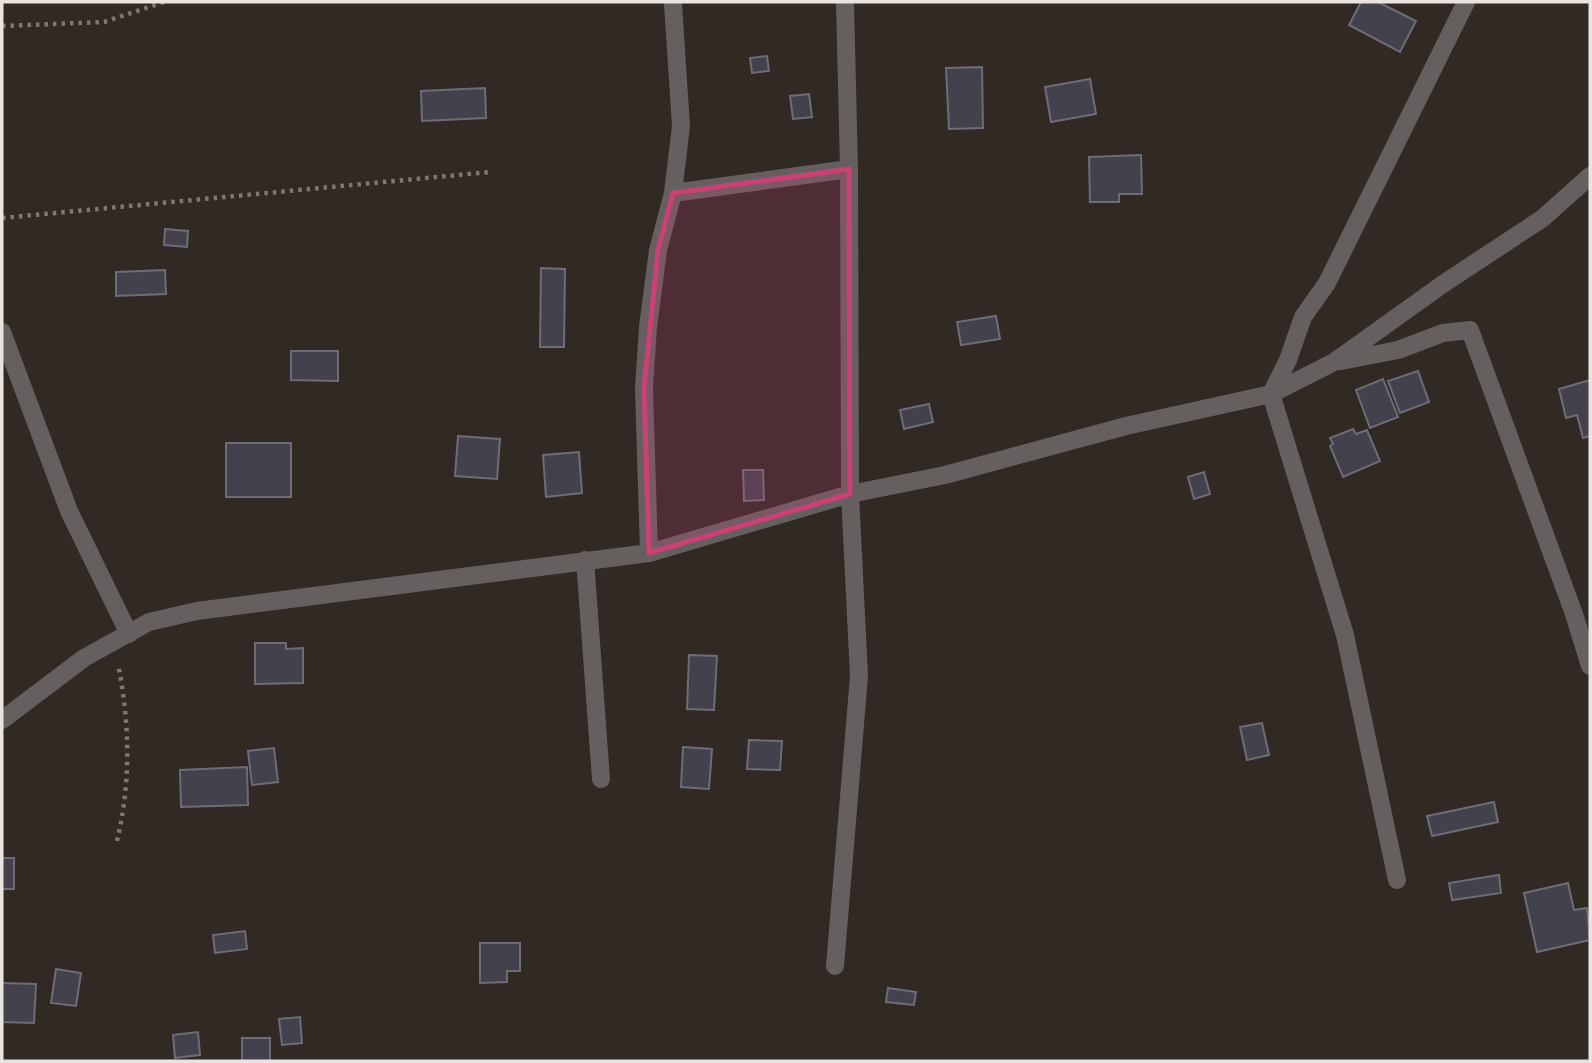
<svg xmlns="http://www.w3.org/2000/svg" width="1592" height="1063" font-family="Lora,serif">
	<rect width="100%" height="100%" fill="#312923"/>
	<path fill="#43424c" stroke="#6d6c77" stroke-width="2" d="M 1361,2 L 1378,2 L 1416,21 L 1400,52 L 1349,25 Z
		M 767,56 L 769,71 L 752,73 L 750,58 Z
		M 982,67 L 983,128 L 949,129 L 946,68 Z
		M 1090,79 L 1096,114 L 1051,122 L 1045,87 Z
		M 485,88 L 486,118 L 422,121 L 421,91 Z
		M 809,94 L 812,117 L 793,119 L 790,96 Z
		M 1141,155 L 1142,194 L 1119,194 L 1119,202 L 1090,202 L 1089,157 Z
		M 165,229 L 188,231 L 187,247 L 164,245 Z
		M 541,268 L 565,269 L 564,347 L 540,347 Z
		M 165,270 L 166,294 L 116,296 L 116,272 Z
		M 996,316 L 1000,339 L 961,345 L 957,322 Z
		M 291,351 L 338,351 L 338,381 L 291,380 Z
		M 1418,371 L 1429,402 L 1400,413 L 1388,381 Z
		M 1383,379 L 1398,417 L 1370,428 L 1356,390 Z
		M 1590,380 L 1590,436 L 1583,438 L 1577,415 L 1566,418 L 1559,389 Z
		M 929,404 L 933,422 L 904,429 L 900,410 Z
		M 1353,429 L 1356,434 L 1367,430 L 1380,461 L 1343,477 L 1330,446 L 1333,444 L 1330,438 Z
		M 458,436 L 500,439 L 497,479 L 455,476 Z
		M 226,443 L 291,443 L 291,497 L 226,497 Z
		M 579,452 L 582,493 L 546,497 L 543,455 Z
		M 743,470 L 763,470 L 764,500 L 744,501 Z
		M 1204,472 L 1210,494 L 1194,499 L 1188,477 Z
		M 255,643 L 286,643 L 286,649 L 303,648 L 303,683 L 255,684 Z
		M 689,655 L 717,656 L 714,710 L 687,709 Z
		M 1262,723 L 1269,755 L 1247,760 L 1240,727 Z
		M 749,740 L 782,741 L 780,770 L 747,769 Z
		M 683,747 L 712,749 L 709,789 L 681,787 Z
		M 274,748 L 278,782 L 252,785 L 248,751 Z
		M 247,767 L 248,805 L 181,807 L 180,770 Z
		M 1494,802 L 1498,822 L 1432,836 L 1427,816 Z
		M 2,858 L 14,858 L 14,889 L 2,889 Z
		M 1499,875 L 1501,893 L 1452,900 L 1449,883 Z
		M 1568,883 L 1574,910 L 1587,908 L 1590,940 L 1537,952 L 1524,893 Z
		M 245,931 L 247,949 L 215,953 L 213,935 Z
		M 480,943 L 520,943 L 520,971 L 507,971 L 507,982 L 480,983 Z
		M 56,969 L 81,973 L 76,1006 L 51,1003 Z
		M 2,983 L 36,984 L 34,1023 L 2,1022 Z
		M 888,988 L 916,992 L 914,1005 L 886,1002 Z
		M 300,1017 L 302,1043 L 282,1045 L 279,1019 Z
		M 198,1032 L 200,1055 L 175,1058 L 173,1035 Z
		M 242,1038 L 270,1038 L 270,1061 L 242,1061 Z"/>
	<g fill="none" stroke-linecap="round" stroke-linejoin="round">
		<path stroke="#7e7772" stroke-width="4.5" stroke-dasharray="3.5 5" stroke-linecap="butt" d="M 2,26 L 104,22 L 164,2
			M 2,218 L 490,172
			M 117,841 C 131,782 130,724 118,664"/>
		<path stroke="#655f5f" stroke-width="18" d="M 673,193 L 849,169
			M 2,332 L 69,511 L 129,634
			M 1341,361 L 1398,350 L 1443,333 L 1470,330 L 1574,614 L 1590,666
			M 649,553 L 644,388 L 648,327 L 658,250 L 673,193 L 681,126 L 673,4
			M 585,560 L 601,779
			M 2,720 L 84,658 L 149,622 L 197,611 L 649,553 L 850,494 L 945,475 L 1126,426 L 1271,394 L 1334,362 L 1443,284 L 1543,218 L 1590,176
			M 1397,880 L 1345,635 L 1271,394 L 1288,360 L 1303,317 L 1327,283 L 1466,2
			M 835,966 L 859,676 L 850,494 L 849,169 L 845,2"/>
	</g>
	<path fill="#ca4176" fill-opacity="0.2" stroke="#ca4176" stroke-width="5" stroke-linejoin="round" d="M 849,169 L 850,494 L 649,553 L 644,388 L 658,250 L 673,193 Z"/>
	<rect width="1592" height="1063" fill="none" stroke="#e9e4e0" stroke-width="7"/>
</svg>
